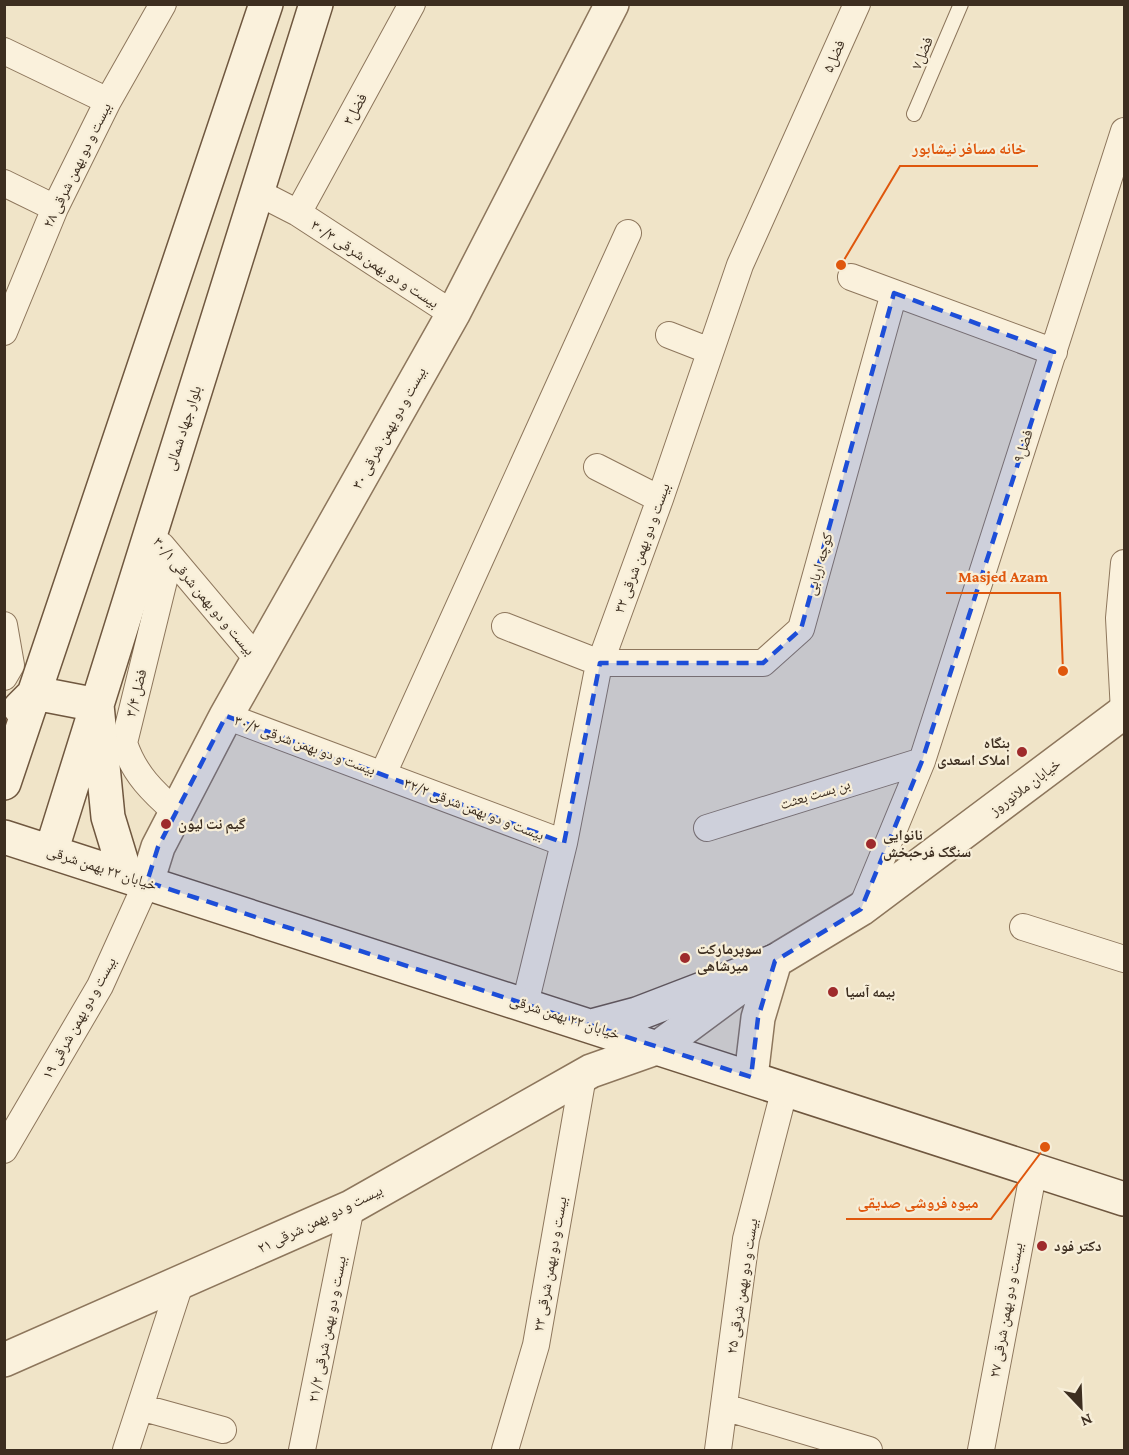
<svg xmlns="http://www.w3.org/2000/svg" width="1129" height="1455" font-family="'Crimson Pro','Noto Naskh Arabic',serif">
	<rect width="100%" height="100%" fill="#f0e4c8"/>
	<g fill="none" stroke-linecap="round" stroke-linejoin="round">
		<g stroke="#8d765c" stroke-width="16">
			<path id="service" d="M 914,114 L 961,4"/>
		</g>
		<g stroke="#8d765c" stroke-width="28">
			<path id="minor" d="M 4,51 L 108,101
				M 4,183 L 55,208
				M 259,193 L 298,213 L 453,314
				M 298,213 L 412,4
				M 851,277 L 1054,352
				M 4,332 L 55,208 L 108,101 L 163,4
				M 669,335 L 710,351
				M 597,467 L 660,499
				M 162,546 L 258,660
				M 170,556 L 124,743 C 134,774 153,792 177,813
				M 4,625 L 11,665 L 4,677
				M 505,626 L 600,663 L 763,663 L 801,629 L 894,293
				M 1124,712 L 1119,618 L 1124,563
				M 226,716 L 564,843
				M 383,774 L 628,233
				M 707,828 L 922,761
				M 861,909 L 922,761 L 1124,131
				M 1023,927 L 1124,959
				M 525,1004 L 564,843 L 598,669 L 660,499 L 740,265 L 857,4
				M 4,1150 L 100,986 L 147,882
				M 140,1407 L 223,1430
				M 724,1407 L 869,1450
				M 126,1450 L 180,1284
				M 302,1450 L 351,1207
				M 505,1450 L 536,1345 L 583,1076
				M 718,1450 L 746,1239 L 785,1088
				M 981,1450 L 1034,1169"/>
		</g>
		<g stroke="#8d765c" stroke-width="36">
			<path id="tertiary" d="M 147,882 L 158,847 L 226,716 L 453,314 L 612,4
				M 751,1077 L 758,1018 L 775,961
				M 4,1360 L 351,1207 L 591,1071 L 659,1047 L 775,961 L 861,909 L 1124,712"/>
		</g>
		<g stroke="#6f573f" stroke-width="36">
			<path id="secondary" d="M 20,708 L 35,693 L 97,705 L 108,817 L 126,876
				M 4,783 L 266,4
				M 4,837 L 1124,1199
				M 51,852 L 316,4
				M 592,1026 L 637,1014 L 775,961"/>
		</g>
		<use href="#service" stroke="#faf1dc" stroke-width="14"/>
		<use href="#minor" stroke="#faf1dc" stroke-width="26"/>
		<use href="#tertiary" stroke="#faf1dc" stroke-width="33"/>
		<use href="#secondary" stroke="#faf1dc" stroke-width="33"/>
	</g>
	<path fill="#1d4ed8" fill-opacity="0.2" stroke="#1d4ed8" stroke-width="4.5" stroke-dasharray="12 8" stroke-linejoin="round" d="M 894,293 L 1054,352 L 922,761 L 861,909 L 775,961 L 758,1018 L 751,1077 L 147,882 L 158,847 L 226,716 L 564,843 L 600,663 L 763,663 L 801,629 Z"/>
	<g fill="#9e2a2b" stroke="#f7eed8" stroke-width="2">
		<circle cx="1022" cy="752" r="6"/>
		<circle cx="166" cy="824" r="6"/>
		<circle cx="871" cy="844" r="6"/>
		<circle cx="685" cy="958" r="6"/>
		<circle cx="833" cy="992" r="6"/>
		<circle cx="1042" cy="1246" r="6"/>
	</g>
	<g text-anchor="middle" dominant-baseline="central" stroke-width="4.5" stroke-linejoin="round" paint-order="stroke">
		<g font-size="15" fill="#3d2e20" stroke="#f7eed8">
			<text transform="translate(922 53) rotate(-67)">فضل۷</text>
			<text transform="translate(834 56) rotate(-66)">فضل۵</text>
			<text transform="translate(355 109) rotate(-61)">فضل۳</text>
			<text transform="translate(77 165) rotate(-64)">بیست و دو بهمن شرقی ۲۸</text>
			<text transform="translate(375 264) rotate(33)">بیست و دو بهمن شرقی ۳۰/۳</text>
			<text transform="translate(183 428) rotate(-72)">بلوار جهاد شمالی</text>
			<text transform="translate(389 428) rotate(-61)">بیست و دو بهمن شرقی ۳۰</text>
			<text transform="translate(1023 446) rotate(-72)">فضل۹</text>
			<text transform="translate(642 548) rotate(-70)">بیست و دو بهمن شرقی ۳۲</text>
			<text transform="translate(819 564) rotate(-74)">کوچه اربابی</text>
			<text transform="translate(204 596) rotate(50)">بیست و دو بهمن شرقی ۳۰/۱</text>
			<text transform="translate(136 693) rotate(-76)">فضل ۳/۴</text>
			<text transform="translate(305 745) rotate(20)">بیست و دو بهمن شرقی ۳۰/۲</text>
			<text transform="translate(1025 787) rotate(-37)">خیابان ملانوروز</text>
			<text transform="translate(815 794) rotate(-17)">بن بست بعثت</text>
			<text transform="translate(474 809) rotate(21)">بیست و دو بهمن شرقی ۳۲/۲</text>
			<text transform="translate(102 868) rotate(18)">خیابان ۲۲ بهمن شرقی</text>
			<text transform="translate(565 1017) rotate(18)">خیابان ۲۲ بهمن شرقی</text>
			<text transform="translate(79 1018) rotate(-61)">بیست و دو بهمن شرقی ۱۹</text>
			<text transform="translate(320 1219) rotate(-26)">بیست و دو بهمن شرقی ۲۱</text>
			<text transform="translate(550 1264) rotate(-80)">بیست و دو بهمن شرقی ۲۳</text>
			<text transform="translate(742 1286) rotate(-81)">بیست و دو بهمن شرقی ۲۵</text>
			<text transform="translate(1006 1310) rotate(-80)">بیست و دو بهمن شرقی ۲۷</text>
			<text transform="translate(327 1329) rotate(-79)">بیست و دو بهمن شرقی ۲۱/۲</text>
		</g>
		<g font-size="15" font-weight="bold" fill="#3d2e20" stroke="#f7eed8" text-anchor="start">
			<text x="1010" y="743" text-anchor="end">بنگاه<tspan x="1010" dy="17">املاک اسعدی</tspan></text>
			<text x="178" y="824">گیم نت لیون</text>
			<text x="883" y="835">نانوایی<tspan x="883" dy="17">سنگک فرحبخش</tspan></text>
			<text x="697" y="949">سوپرمارکت<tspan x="697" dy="17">میرشاهی</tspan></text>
			<text x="845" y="992">بیمه آسیا</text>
			<text x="1054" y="1246">دکتر فود</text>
		</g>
	</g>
	<path fill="none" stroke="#df570d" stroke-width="2" d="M841 265L900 166H1038M1063 671L1060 593H946M1045 1147L991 1219H846"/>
	<g fill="#df570d" stroke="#f7eed8" stroke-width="2">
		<circle cx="841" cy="265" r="6"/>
		<circle cx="1063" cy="671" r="6"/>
		<circle cx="1045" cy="1147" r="6"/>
	</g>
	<g font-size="16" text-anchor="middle" font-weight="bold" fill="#df570d" stroke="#f7eed8" stroke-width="4.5" stroke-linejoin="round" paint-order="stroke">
		<text x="969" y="154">خانه مسافر نیشابور</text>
		<text x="1003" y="582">Masjed Azam</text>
		<text x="918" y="1208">میوه فروشی صدیقی</text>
	</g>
	<rect width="1129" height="1455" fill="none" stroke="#3d2e20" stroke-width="12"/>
	<g transform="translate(1081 1407) rotate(157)" stroke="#f7eed8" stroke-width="4.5" paint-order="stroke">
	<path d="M0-4.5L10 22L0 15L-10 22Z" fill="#3d2e20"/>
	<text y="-9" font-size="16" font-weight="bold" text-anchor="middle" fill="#3d2e20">N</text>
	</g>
</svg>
